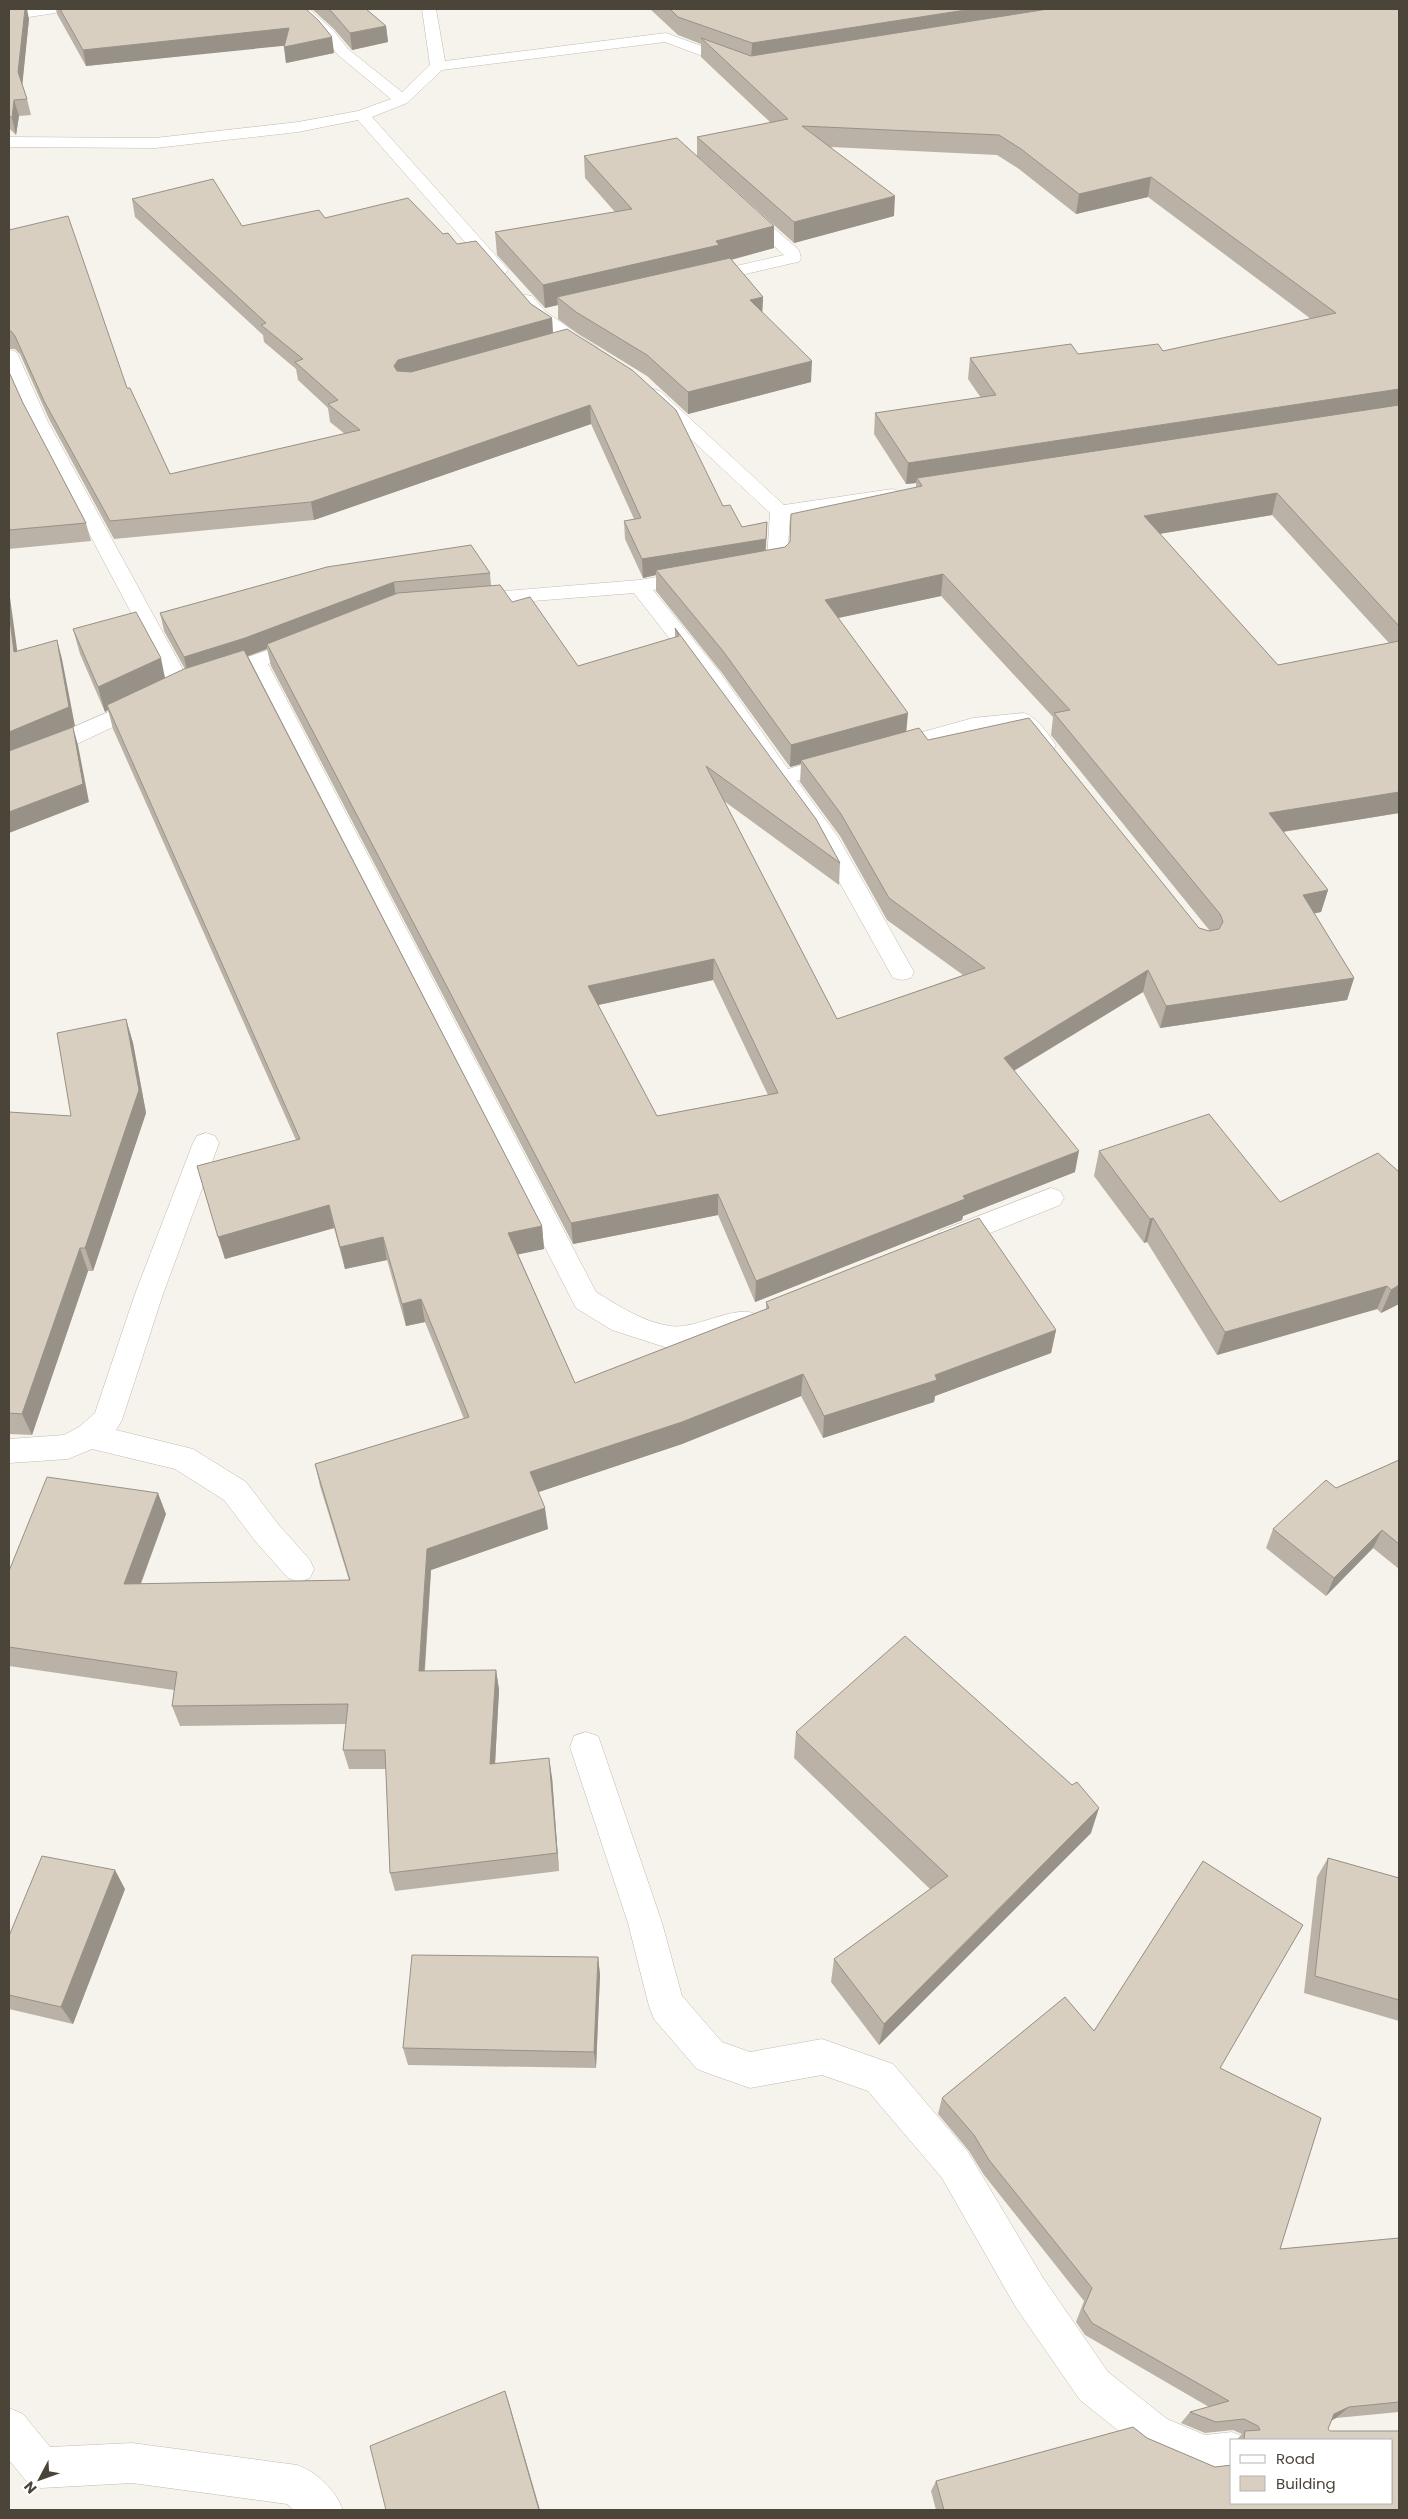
<svg xmlns="http://www.w3.org/2000/svg" width="1408" height="2519" font-family="Poppins,sans-serif">
	<rect width="100%" height="100%" fill="#f6f3ec"/>
	<g fill="none" stroke-linecap="round" stroke-linejoin="round">
		<g stroke="#c2bbae" stroke-width="1">
			<path id="minor" d="M 28,9 L 62,9 L 55,13 L 9,20 L 9,12 Z
				M 294,9 L 309,9 L 333,30 L 348,49 L 402,92 L 430,65 L 422,9 L 436,9 L 445,61 L 666,33 L 742,61 L 744,64 L 742,67 L 732,67 L 665,42 L 442,70 L 407,103 L 372,117 L 505,266 L 508,270 L 505,274 L 493,274 L 358,120 L 298,132 L 155,148 L 9,147 L 9,137 L 155,138 L 298,122 L 358,111 L 391,99 L 338,55 L 323,36 Z
				M 746,207 L 752,209 L 799,250 L 801,258 L 799,262 L 793,263 L 703,284 L 697,283 L 694,279 L 697,275 L 784,255 L 740,215 L 738,212 Z
				M 526,295 L 532,296 L 546,312 L 598,348 L 601,352 L 598,356 C 579,361 529,316 517,300 L 520,296 Z
				M 9,350 L 15,351 L 18,355 L 47,420 L 192,686 L 189,691 L 181,692 L 173,691 L 170,686 L 29,420 L 9,375 Z
				M 654,389 L 660,391 L 784,505 L 892,489 L 899,491 L 902,495 L 899,499 L 892,501 L 790,516 L 787,563 L 784,567 L 753,573 L 746,571 L 743,567 L 746,563 L 767,559 L 770,513 L 648,399 L 645,395 L 648,391 Z
				M 694,571 L 701,573 L 704,577 L 701,581 L 653,590 L 721,674 L 788,769 L 837,755 L 845,757 L 848,762 L 845,767 L 797,781 L 838,837 L 914,972 L 911,978 L 902,980 L 893,978 L 816,840 L 705,684 L 634,593 L 470,606 L 463,604 L 460,600 L 463,596 L 470,594 L 639,580 Z
				M 305,638 L 312,640 L 315,644 L 312,648 L 268,664 L 596,1292 C 619,1306 643,1322 670,1326 C 694,1330 732,1306 753,1313 L 757,1321 L 753,1329 L 722,1340 L 671,1349 L 612,1330 L 576,1308 L 250,670 L 216,681 L 208,680 L 205,675 L 208,670 Z
				M 143,697 L 151,699 L 154,704 L 151,709 L 77,744 L 9,770 L 9,755 Z
				M 1024,713 C 1037,717 1048,734 1056,745 L 1053,750 C 1035,754 1029,739 1018,727 L 974,732 L 891,755 L 883,753 L 880,748 L 883,743 L 973,718 Z
				M 206,1133 L 215,1136 L 219,1143 L 163,1294 L 122,1420 L 116,1430 L 193,1449 L 246,1482 L 278,1524 L 310,1560 L 314,1569 L 310,1578 L 299,1582 L 288,1578 L 256,1542 L 224,1500 L 175,1469 L 92,1449 L 68,1459 L 9,1463 L 9,1439 L 64,1435 L 79,1427 L 95,1413 L 135,1294 L 193,1143 L 197,1136 Z
				M 1051,1188 L 1060,1191 L 1064,1198 L 1060,1205 L 950,1249 L 940,1245 L 936,1238 L 940,1231 Z
				M 586,1732 L 598,1736 L 602,1747 L 662,1923 L 682,1996 L 722,2042 L 750,2052 L 822,2039 L 893,2064 L 968,2152 L 1043,2278 L 1108,2372 L 1167,2419 L 1205,2435 L 1232,2432 L 1246,2438 L 1247,2440 L 1232,2440 L 1232,2472 L 1205,2475 L 1139,2447 L 1080,2400 L 1015,2306 L 942,2178 L 868,2091 L 822,2075 L 750,2088 L 710,2074 L 697,2069 L 654,2019 L 649,2006 L 628,1923 L 570,1747 L 574,1736 Z
				M 9,2408 L 23,2414 L 50,2447 L 132,2443 L 297,2465 C 318,2473 335,2489 343,2510 L 294,2510 L 287,2504 L 132,2483 L 41,2488 L 27,2482 L 9,2460 Z"/>
		</g>
		<use href="#minor" fill="#fff" fill-rule="evenodd"/>
	</g>
	<path fill="#bab2a6" fill-rule="evenodd" d="M 9,9 L 29,19 L 22,84 L 27,99 L 31,115 L 19,116 L 16,135 L 9,128 Z
		M 56,9 L 306,9 L 334,53 L 286,63 L 284,45 L 86,66 L 57,14 Z
		M 312,9 L 366,9 L 386,26 L 388,42 L 352,50 L 334,29 Z
		M 650,9 L 1399,9 L 1399,813 L 1283,832 L 1328,890 L 1321,912 L 1314,913 L 1354,978 L 1347,1000 L 1160,1028 L 1143,992 L 1014,1071 L 1075,1172 L 963,1216 L 962,1220 L 755,1302 L 718,1215 L 573,1244 L 271,666 L 267,649 L 248,656 L 542,1226 L 544,1249 L 518,1254 L 575,1383 L 766,1309 L 766,1302 L 1056,1330 L 1051,1353 L 935,1396 L 934,1402 L 823,1438 L 801,1396 L 682,1444 L 538,1492 L 548,1529 L 431,1570 L 425,1671 L 496,1670 L 499,1690 L 495,1764 L 552,1777 L 559,1871 L 395,1891 L 390,1873 L 386,1769 L 349,1769 L 343,1750 L 346,1724 L 180,1726 L 172,1706 L 174,1690 L 9,1666 L 9,1571 L 166,1514 L 141,1584 L 349,1580 L 320,1486 L 315,1464 L 464,1419 L 425,1322 L 406,1326 L 387,1260 L 345,1269 L 334,1228 L 225,1259 L 197,1166 L 296,1140 L 113,729 L 108,710 L 105,712 L 80,654 L 73,629 L 165,678 L 185,669 L 164,631 L 160,613 L 327,567 L 490,573 L 491,585 L 512,602 L 578,666 L 675,638 L 675,628 L 840,863 L 839,885 L 724,801 L 837,1019 L 963,975 L 887,920 L 840,836 L 800,782 L 801,764 L 790,767 L 722,673 L 656,591 L 656,575 L 643,578 L 625,539 L 624,521 L 634,519 L 591,424 L 314,520 L 114,539 L 49,419 L 20,354 L 15,349 L 9,349 L 9,230 L 127,388 L 170,474 L 345,434 L 330,422 L 328,408 L 298,380 L 296,369 L 264,342 L 263,335 L 135,217 L 132,199 L 242,226 L 325,218 L 443,234 L 457,244 L 531,304 L 552,318 L 553,333 L 723,506 L 742,527 L 767,522 L 766,551 L 785,547 L 916,488 L 916,483 L 906,484 L 874,434 L 875,413 L 981,398 L 968,379 L 970,358 L 1163,351 L 1311,319 L 1148,197 L 1076,214 L 1019,169 L 997,155 L 831,147 L 894,216 L 794,243 L 697,156 L 697,137 L 771,123 L 701,57 L 701,44 L 678,35 ZM 1272,515 L 1389,643 L 1278,665 L 1160,534 ZM 941,596 L 1053,717 L 1051,735 L 1210,931 L 1199,928 L 928,740 L 906,732 L 838,618 ZM 713,980 L 768,1095 L 657,1116 L 598,1005 Z
		M 584,156 L 774,226 L 774,248 L 731,260 L 763,297 L 762,312 L 811,382 L 688,414 L 647,376 L 577,333 L 558,319 L 558,305 L 545,308 L 497,255 L 495,232 L 615,212 L 585,178 Z
		M 9,372 L 23,403 L 86,523 L 91,541 L 9,549 Z
		M 126,1019 L 133,1043 L 146,1113 L 93,1271 L 88,1271 L 32,1435 L 9,1434 L 9,1112 L 71,1116 Z
		M 1099,1151 L 1280,1202 L 1378,1153 L 1399,1304 L 1381,1313 L 1377,1309 L 1217,1355 L 1147,1242 L 1144,1243 L 1094,1176 Z
		M 1399,1460 L 1399,1569 L 1373,1548 L 1326,1596 L 1266,1548 L 1273,1529 L 1336,1488 Z
		M 796,1732 L 1091,1833 L 879,2045 L 831,1982 L 834,1959 L 930,1889 L 794,1758 Z
		M 1328,1858 L 1399,1878 L 1399,2021 L 1304,1993 L 1317,1877 Z
		M 1203,1861 L 1303,1925 L 1220,2068 L 1321,2118 L 1280,2249 L 1399,2238 L 1399,2412 L 1336,2418 L 1331,2421 L 1328,2429 L 1330,2431 L 1399,2431 L 1399,2510 L 936,2510 L 931,2491 L 936,2481 L 1133,2427 L 1147,2438 L 1215,2467 L 1232,2465 L 1232,2503 L 1392,2503 L 1392,2440 L 1236,2440 L 1242,2434 L 1233,2430 L 1205,2433 L 1181,2423 L 1190,2412 L 1209,2407 L 1085,2335 L 1076,2322 L 1084,2301 L 984,2175 L 969,2151 L 938,2114 L 942,2098 L 1065,1997 L 1094,2031 Z
		M 125,1889 L 73,2024 L 9,2009 L 9,1936 Z
		M 598,1957 L 600,1975 L 596,2068 L 408,2065 L 403,2048 Z"/>
	<path fill="#979187" d="M 25,9 L 27,9 L 29,19 L 22,88 L 18,72 Z
		M 972,9 L 1090,9 L 751,62 L 752,43 Z
		M 386,26 L 388,42 L 352,50 L 350,33 Z
		M 289,28 L 292,45 L 86,66 L 83,50 Z
		M 332,37 L 334,53 L 286,63 L 284,47 Z
		M 14,100 L 19,116 L 16,135 L 12,118 Z
		M 1151,177 L 1148,197 L 1076,214 L 1079,194 Z
		M 895,196 L 894,216 L 794,243 L 794,222 Z
		M 774,226 L 774,248 L 719,263 L 557,297 L 558,305 L 545,308 L 543,285 Z
		M 763,297 L 762,319 L 750,300 Z
		M 552,318 L 553,336 L 396,384 L 394,366 L 398,360 Z
		M 812,361 L 811,382 L 688,414 L 688,392 Z
		M 1399,389 L 1399,407 L 917,478 L 916,483 L 906,484 L 908,463 Z
		M 590,405 L 591,424 L 314,520 L 311,502 Z
		M 1277,493 L 1272,515 L 1140,537 L 1144,516 Z
		M 767,522 L 765,557 L 656,570 L 656,575 L 643,578 L 642,559 Z
		M 943,574 L 941,596 L 824,621 L 825,600 Z
		M 394,582 L 396,599 L 267,644 L 267,649 L 248,656 L 188,675 L 184,657 Z
		M 9,590 L 20,671 L 14,652 L 9,612 Z
		M 57,640 L 62,659 L 75,726 L 9,753 L 9,732 Z
		M 161,658 L 166,683 L 107,705 L 108,710 L 105,712 L 98,687 Z
		M 908,713 L 906,735 L 801,760 L 801,764 L 790,767 L 791,745 Z
		M 73,727 L 78,745 L 89,802 L 9,833 L 9,812 Z
		M 1399,792 L 1399,813 L 1263,835 L 1269,813 Z
		M 1328,890 L 1321,912 L 1297,917 L 1303,895 Z
		M 714,959 L 713,980 L 589,1007 L 588,986 Z
		M 1148,970 L 1143,992 L 1000,1079 L 1004,1058 Z
		M 1354,978 L 1347,1000 L 1160,1028 L 1166,1006 Z
		M 126,1019 L 133,1043 L 146,1113 L 93,1271 L 85,1248 Z
		M 1079,1151 L 1075,1172 L 963,1216 L 962,1220 L 755,1302 L 756,1281 L 963,1196 Z
		M 718,1194 L 718,1215 L 573,1244 L 571,1223 Z
		M 329,1205 L 334,1228 L 225,1259 L 218,1237 Z
		M 1153,1218 L 1147,1242 L 1144,1243 L 1150,1219 Z
		M 542,1226 L 544,1249 L 511,1256 L 508,1233 Z
		M 383,1237 L 387,1260 L 345,1269 L 340,1247 Z
		M 80,1248 L 88,1271 L 32,1435 L 22,1414 Z
		M 1399,1285 L 1399,1304 L 1381,1313 L 1391,1290 Z
		M 1387,1286 L 1377,1309 L 1217,1355 L 1225,1332 Z
		M 421,1299 L 425,1322 L 406,1326 L 402,1304 Z
		M 1056,1330 L 1051,1353 L 935,1396 L 934,1402 L 823,1438 L 824,1416 Z
		M 803,1374 L 801,1396 L 682,1444 L 533,1494 L 530,1472 Z
		M 158,1493 L 166,1514 L 133,1604 L 124,1584 Z
		M 545,1508 L 548,1529 L 431,1570 L 423,1691 L 419,1671 L 427,1549 Z
		M 1382,1530 L 1373,1548 L 1326,1596 L 1334,1578 Z
		M 496,1670 L 499,1690 L 494,1783 L 490,1764 Z
		M 549,1758 L 552,1777 L 559,1871 L 557,1853 Z
		M 1099,1808 L 1091,1833 L 879,2045 L 884,2024 Z
		M 115,1870 L 125,1889 L 73,2024 L 61,2007 Z
		M 598,1957 L 600,1975 L 596,2068 L 594,2052 Z
		M 505,2391 L 509,2403 L 540,2510 L 539,2510 Z
		M 1349,2407 L 1336,2418 L 1321,2425 L 1334,2414 Z"/>
	<path fill="#d8cfc1" stroke="#979187" fill-rule="evenodd" d="M 9,9 L 25,9 L 18,72 L 27,99 L 14,100 L 12,118 L 9,115 Z
		M 60,9 L 306,9 L 319,21 L 332,37 L 284,47 L 289,28 L 83,50 Z
		M 328,9 L 366,9 L 386,26 L 350,33 L 332,12 Z
		M 670,9 L 972,9 L 752,43 L 678,17 Z
		M 1048,9 L 1399,9 L 1399,389 L 908,463 L 875,413 L 996,395 L 970,358 L 1071,344 L 1078,354 L 1158,344 L 1163,351 L 1336,313 L 1151,177 L 1079,194 L 1021,149 L 999,135 L 802,126 L 895,196 L 794,222 L 697,137 L 788,119 L 701,38 L 751,56 Z
		M 677,138 L 774,226 L 716,241 L 719,245 L 543,285 L 495,232 L 632,209 L 584,156 Z
		M 213,179 L 242,226 L 319,210 L 325,218 L 408,198 L 443,234 L 448,233 L 457,244 L 476,241 L 531,304 L 552,318 L 398,360 L 394,366 L 397,371 L 411,372 L 567,329 L 632,370 L 676,410 L 723,506 L 730,505 L 742,527 L 767,522 L 766,539 L 642,559 L 624,521 L 641,518 L 590,405 L 311,502 L 110,521 L 44,401 L 15,336 L 11,331 L 9,331 L 9,230 L 68,216 L 127,388 L 130,388 L 170,474 L 360,430 L 328,404 L 338,400 L 295,362 L 303,359 L 261,325 L 266,323 L 132,199 Z
		M 730,258 L 763,297 L 750,300 L 812,361 L 688,392 L 647,355 L 576,312 L 557,297 Z
		M 9,372 L 23,403 L 86,523 L 9,530 Z
		M 1399,405 L 1399,626 L 1277,493 L 1144,516 L 1278,665 L 1399,641 L 1399,792 L 1269,813 L 1328,890 L 1303,895 L 1354,978 L 1166,1006 L 1148,970 L 1004,1058 L 1079,1151 L 963,1196 L 965,1199 L 756,1281 L 718,1194 L 571,1223 L 267,644 L 398,593 L 500,585 L 512,602 L 530,597 L 578,666 L 679,636 L 675,628 L 816,819 L 840,863 L 706,766 L 837,1019 L 985,968 L 889,898 L 841,814 L 801,760 L 919,728 L 928,740 L 1029,718 L 1199,928 L 1209,931 L 1219,929 L 1223,922 L 1220,914 L 1054,713 L 1070,710 L 943,574 L 825,600 L 908,713 L 791,745 L 723,651 L 656,570 L 785,547 L 790,542 L 791,514 L 922,486 L 917,478 ZM 714,959 L 778,1093 L 657,1116 L 588,986 Z
		M 471,545 L 490,573 L 394,582 L 245,638 L 184,657 L 160,613 L 327,567 Z
		M 9,612 L 14,652 L 57,640 L 69,707 L 9,732 Z
		M 136,612 L 161,658 L 98,687 L 73,629 Z
		M 244,650 L 542,1226 L 508,1233 L 575,1383 L 769,1308 L 766,1302 L 979,1218 L 1056,1330 L 935,1375 L 937,1380 L 824,1416 L 803,1374 L 682,1422 L 530,1472 L 545,1508 L 427,1549 L 419,1671 L 496,1670 L 490,1764 L 549,1758 L 557,1853 L 390,1873 L 385,1750 L 343,1750 L 348,1704 L 172,1706 L 177,1672 L 9,1647 L 9,1571 L 47,1477 L 158,1493 L 124,1584 L 350,1580 L 315,1464 L 469,1417 L 421,1299 L 402,1304 L 383,1237 L 340,1247 L 329,1205 L 218,1237 L 197,1166 L 300,1139 L 107,705 L 184,669 Z
		M 73,727 L 83,784 L 9,812 L 9,751 Z
		M 126,1019 L 139,1090 L 85,1248 L 80,1248 L 22,1414 L 9,1413 L 9,1112 L 71,1116 L 57,1033 Z
		M 1209,1114 L 1280,1202 L 1378,1153 L 1399,1172 L 1399,1285 L 1391,1290 L 1387,1286 L 1225,1332 L 1153,1218 L 1150,1219 L 1099,1151 Z
		M 1399,1460 L 1399,1544 L 1382,1530 L 1334,1578 L 1273,1529 L 1326,1480 L 1336,1488 Z
		M 905,1636 L 1072,1785 L 1077,1782 L 1099,1808 L 884,2024 L 834,1959 L 948,1876 L 796,1732 Z
		M 42,1856 L 115,1870 L 61,2007 L 9,1995 L 9,1936 Z
		M 1328,1858 L 1399,1878 L 1399,2000 L 1315,1976 Z
		M 1203,1861 L 1303,1925 L 1220,2068 L 1321,2118 L 1280,2249 L 1399,2238 L 1399,2402 L 1349,2407 L 1334,2414 L 1328,2429 L 1330,2431 L 1399,2431 L 1399,2510 L 944,2510 L 936,2481 L 1133,2427 L 1147,2438 L 1215,2467 L 1232,2465 L 1232,2503 L 1392,2503 L 1392,2440 L 1244,2440 L 1245,2431 L 1260,2430 L 1258,2426 L 1244,2419 L 1216,2422 L 1190,2412 L 1229,2401 L 1092,2323 L 1083,2309 L 1092,2288 L 989,2160 L 974,2135 L 942,2098 L 1065,1997 L 1094,2031 Z
		M 412,1955 L 598,1957 L 594,2052 L 403,2048 Z
		M 505,2391 L 539,2510 L 386,2510 L 370,2446 Z"/>
	<rect width="1408" height="2519" fill="none" stroke="#4b4439" stroke-width="20"/>
	<rect x="1230" y="2439" width="162" height="65" fill="#ffffff" stroke="#b7b4b0"/>
	<rect x="1240" y="2455" width="25" height="8" fill="#ffffff" stroke="#b7b4b0"/>
	<text x="1276" y="2464" font-size="15" fill="#4b4439">Road</text>
	<rect x="1240" y="2476" width="25" height="15" fill="#d8cfc1" stroke="#b7b4b0"/>
	<text x="1276" y="2489" font-size="15" fill="#4b4439">Building</text>
	<g transform="translate(40 2479) rotate(229)" stroke="#ffffff" stroke-width="4" paint-order="stroke">
	<path d="M0-4L9 19L0 12L-9 19Z" fill="#4b4439"/>
	<text y="-8" font-size="14" font-weight="bold" text-anchor="middle" fill="#4b4439">N</text>
	</g>
</svg>
